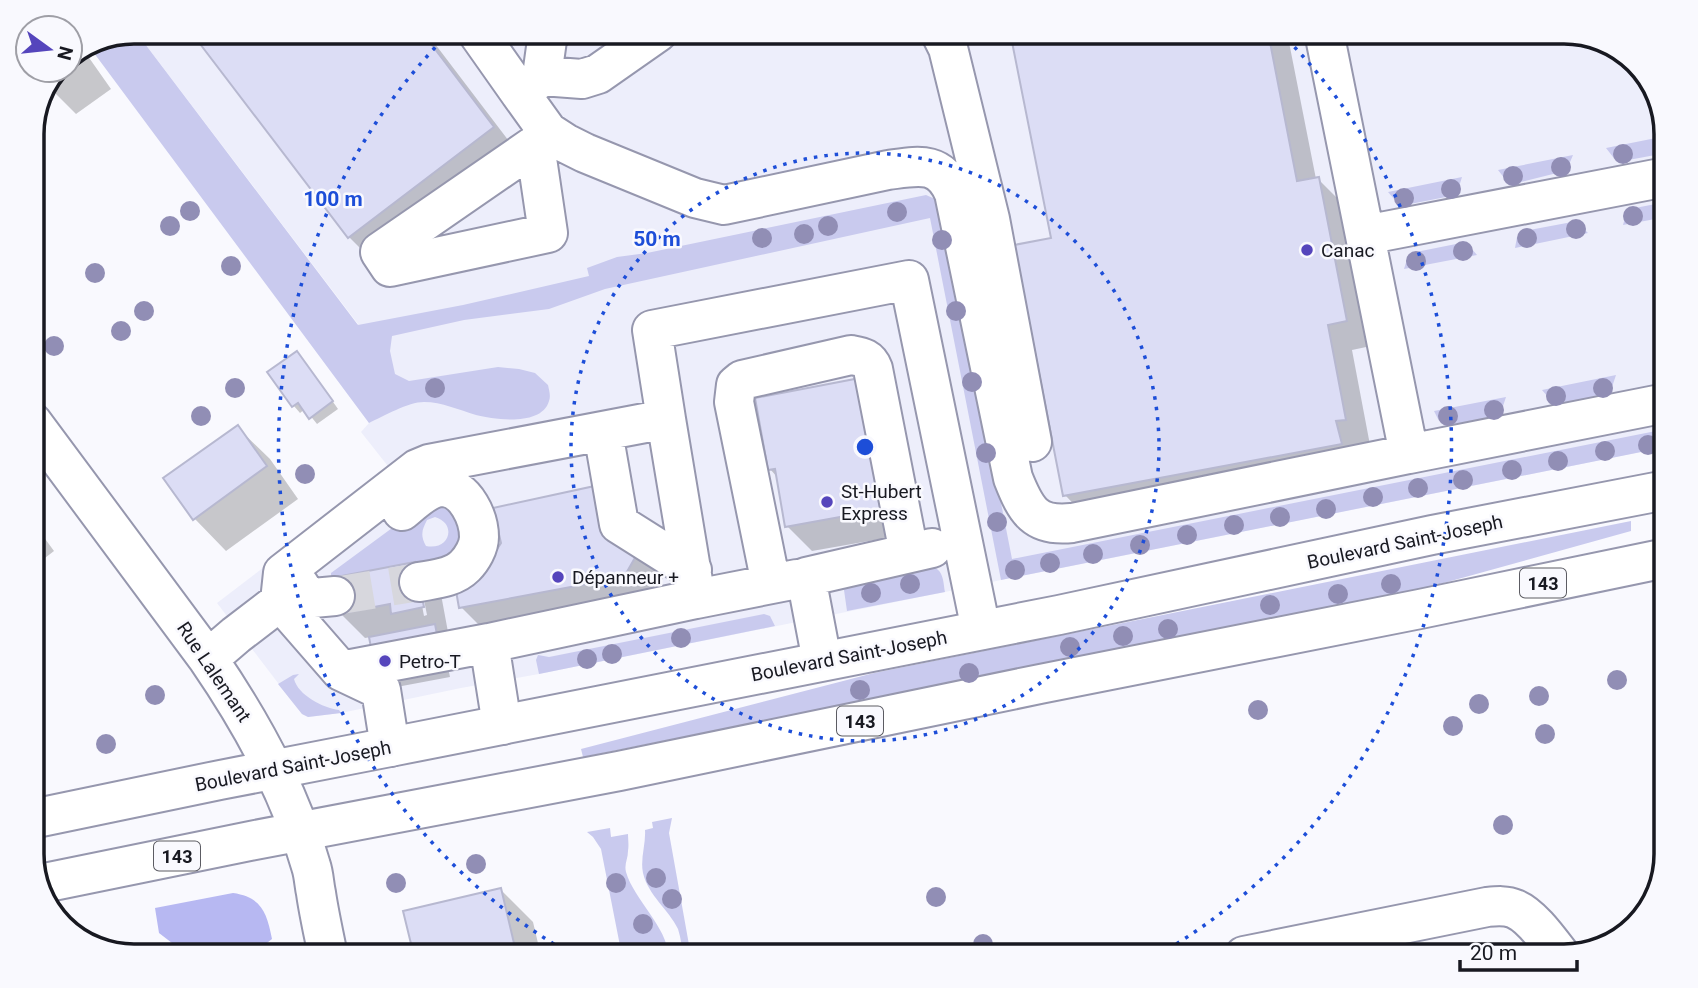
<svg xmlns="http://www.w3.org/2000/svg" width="1698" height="988" font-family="Roboto,sans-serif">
	<rect width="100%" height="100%" fill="#f9f9fe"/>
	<path fill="#edeefb" d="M 136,32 L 1564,32 L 1615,45 L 1649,77 L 1666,128 L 1666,447 L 1001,580 L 945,592 L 539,674 L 461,688 L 341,713 L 308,717 L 302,714 L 294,704 L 217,603 L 391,470 L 361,432 L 369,423 L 304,335 L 358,324 Z"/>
	<path fill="#c9caee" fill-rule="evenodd" d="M 134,32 L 136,32 L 358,325 L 463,305 L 589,276 L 587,268 L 617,257 L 647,253 L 926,195 L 935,199 L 943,207 L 1012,559 L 1666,429 L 1666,436 L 1662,437 L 1663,442 L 1666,442 L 1666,447 L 1001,580 L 930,218 L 605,289 L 549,309 L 464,320 L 392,336 L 390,351 L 395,374 L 409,381 L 498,367 L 519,369 L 535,373 L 548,385 C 549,390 551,396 549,401 C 542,426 496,420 476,415 C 459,410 442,402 424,402 C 408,402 384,416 369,423 L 91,49 Z
		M 1666,136 L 1666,153 L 1623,161 L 1613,157 L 1606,148 Z
		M 1573,155 L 1568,167 L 1561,172 L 1517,183 L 1505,179 L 1498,170 Z
		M 1462,177 L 1458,190 L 1451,196 L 1405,205 L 1395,200 L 1388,192 Z
		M 1666,202 L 1666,217 L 1623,225 L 1626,214 L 1635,208 Z
		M 1572,222 L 1581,226 L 1588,233 L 1515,248 L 1517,237 L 1524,231 Z
		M 1461,243 L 1471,248 L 1477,255 L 1404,269 L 1408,256 L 1416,252 Z
		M 1616,375 L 1612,387 L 1603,396 L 1557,404 L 1548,397 L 1542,390 Z
		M 1506,397 L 1501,412 L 1492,417 L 1450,425 L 1438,419 L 1434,411 Z
		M 432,504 C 440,506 446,508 452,514 C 461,523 464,544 453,554 C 448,559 424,566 417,569 L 415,562 L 331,578 L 331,573 L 422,506 ZM 435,517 C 458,524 449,551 426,546 C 420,535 422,530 427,520 Z
		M 1631,521 L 1631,531 L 1422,589 L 583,757 L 581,749 L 874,673 Z
		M 931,566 C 944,570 943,581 945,592 L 847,611 L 844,590 L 846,585 Z
		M 764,614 L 770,616 L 775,626 L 539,674 L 536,660 L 538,655 L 549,657 Z
		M 299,674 L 294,679 C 298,695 323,708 339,710 L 341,713 L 308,717 L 302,714 L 278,684 L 293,675 Z
		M 672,818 L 669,833 L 691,956 L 683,956 C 682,948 681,938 678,929 C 669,910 648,895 643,873 C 640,859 646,844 645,830 L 653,828 L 652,822 Z
		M 610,828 L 611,837 L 628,834 C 628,839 629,845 628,851 C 628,859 624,864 626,872 C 634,900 669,929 668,956 L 622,956 L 601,849 L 593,837 L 587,832 Z"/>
	<path fill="#b7b8f2" d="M 233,893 C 261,897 267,912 272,939 L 263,946 L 244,950 L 215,944 L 172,943 L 159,933 L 155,908 Z"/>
	<path fill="#0003" fill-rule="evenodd" d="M 194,32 L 426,32 L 518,153 L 374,262 L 349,237 Z
		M 1012,32 L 1287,32 L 1316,179 L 1318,179 L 1343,204 L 1371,346 L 1352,350 L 1370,445 L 1090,521 L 1065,495 L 1053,240 Z
		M 85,52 L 111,89 L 76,114 L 50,88 L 58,70 L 70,70 L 70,58 Z
		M 303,359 L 338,409 L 317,424 L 305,409 L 300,413 L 294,406 L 269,372 Z
		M 757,399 L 909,534 L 812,551 L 787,526 L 778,478 L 770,469 Z
		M 237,427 L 270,459 L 298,499 L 226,551 L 194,518 Z
		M 603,486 L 665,575 L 649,602 L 486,632 L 461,607 L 477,582 Z
		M 32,521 L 54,551 L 32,568 Z
		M 415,564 L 440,589 L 448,632 L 441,634 L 450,677 L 386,689 L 379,683 L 371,637 L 365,638 L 340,613 L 333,579 ZM 419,590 L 422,590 L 427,615 L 424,616 Z
		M 501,890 L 533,922 L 541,956 L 415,956 L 405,912 Z
		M 168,948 L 175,956 L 131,956 Z"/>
	<path fill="#dcddf5" stroke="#b7b8d0" stroke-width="2" d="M 191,32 L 422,32 L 494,127 L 348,238 Z
		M 1010,32 L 1268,32 L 1297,181 L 1319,177 L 1347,321 L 1328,325 L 1346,420 L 1336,421 L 1342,444 L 1063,496 L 1014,245 L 1051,238 Z
		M 297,351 L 333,401 L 309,419 L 298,403 L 292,407 L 267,372 Z
		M 860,378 L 884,509 L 785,527 L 775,469 L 768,470 L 755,398 Z
		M 238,425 L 267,466 L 193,520 L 163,478 Z
		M 604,484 L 640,549 L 624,577 L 459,608 L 455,585 L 476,581 L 501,543 L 493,508 Z
		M 415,562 L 424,607 L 391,614 L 390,604 L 338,614 L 331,578 Z
		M 435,624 L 444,671 L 378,684 L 369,637 Z
		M 501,888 L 517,956 L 414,956 L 403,911 Z
		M 169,946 L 171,956 L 134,956 L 127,955 Z"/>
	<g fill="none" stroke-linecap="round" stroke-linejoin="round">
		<path stroke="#d7d7dd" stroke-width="38" stroke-dasharray="38 19" stroke-linecap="butt" d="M 335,596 L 419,582"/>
		<g stroke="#9697ae" stroke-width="42">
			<path id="minor" d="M 477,32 L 520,93 L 540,78
				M 551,32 L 547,40 L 542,76 L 582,79 L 598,74 L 658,32
				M 940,32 L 948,48 L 990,219 L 1032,442
				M 1324,32 L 1409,454 L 1666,403
				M 520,93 L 548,132 L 565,143 L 585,153 L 695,198 L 724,205 L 888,170 C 918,166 940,160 954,193 L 1013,478 C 1026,511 1035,527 1072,523 L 1409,454
				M 535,145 L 548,233 L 390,267 L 380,252 L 535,145 L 548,132
				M 1365,235 L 1666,177
				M 666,419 L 652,330 L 909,280 L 981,630
				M 32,422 L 208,659 C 252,723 290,792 311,866 C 314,875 314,884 316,893 C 319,914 324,935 328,956
				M 603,432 L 619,524 L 692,570
				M 402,511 C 413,502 429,486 444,487 C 466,489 479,518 479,537 C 479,547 472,559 465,566 C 453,578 435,579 419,582
				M 771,584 L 734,402 L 736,385 L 742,380 L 851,355 C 862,357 869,358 873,369 L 909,553
				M 696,599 L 797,579
				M 280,601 L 335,596
				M 489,643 L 341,671 L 280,601 L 283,573 L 417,469 L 429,464 L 666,419 L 696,599 L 489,643 L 502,725
				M 208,659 L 236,635 L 300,586
				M 822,661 L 806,577 L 932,548
				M 341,671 L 381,690 L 390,747
				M 1244,956 L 1487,907 C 1497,906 1506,905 1515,909 C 1532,916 1550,942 1561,956"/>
		</g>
		<g stroke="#9697ae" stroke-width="42">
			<path id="major" d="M 32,819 L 220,780 L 390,747 L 1059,615 L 1432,535 L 1666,490
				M 39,884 L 250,841 L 619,771 L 1040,684 L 1420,609 L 1666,558"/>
		</g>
		<use href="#minor" stroke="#fff" stroke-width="38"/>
		<use href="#major" stroke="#fff" stroke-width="38"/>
	</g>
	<g fill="#918eb5">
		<circle cx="1623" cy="154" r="10"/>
		<circle cx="1561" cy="167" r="10"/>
		<circle cx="1513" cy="176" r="10"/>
		<circle cx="1451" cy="189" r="10"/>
		<circle cx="1404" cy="198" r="10"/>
		<circle cx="190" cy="211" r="10"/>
		<circle cx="897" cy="212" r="10"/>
		<circle cx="1633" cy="216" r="10"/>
		<circle cx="170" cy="226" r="10"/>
		<circle cx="828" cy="226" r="10"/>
		<circle cx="1576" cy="229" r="10"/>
		<circle cx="804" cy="234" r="10"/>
		<circle cx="762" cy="238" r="10"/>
		<circle cx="1527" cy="238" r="10"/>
		<circle cx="942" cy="240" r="10"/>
		<circle cx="1463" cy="251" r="10"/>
		<circle cx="1416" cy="261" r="10"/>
		<circle cx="231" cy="266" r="10"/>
		<circle cx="95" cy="273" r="10"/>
		<circle cx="144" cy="311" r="10"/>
		<circle cx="956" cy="311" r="10"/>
		<circle cx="121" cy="331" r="10"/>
		<circle cx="54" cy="346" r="10"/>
		<circle cx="972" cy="382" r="10"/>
		<circle cx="235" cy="388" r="10"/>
		<circle cx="435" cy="388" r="10"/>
		<circle cx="1603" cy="388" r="10"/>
		<circle cx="1556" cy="396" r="10"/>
		<circle cx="1494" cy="410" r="10"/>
		<circle cx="201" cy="416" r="10"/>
		<circle cx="1448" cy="416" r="10"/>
		<circle cx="1648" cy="445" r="10"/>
		<circle cx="1605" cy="451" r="10"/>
		<circle cx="986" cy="453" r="10"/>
		<circle cx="1558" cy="461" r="10"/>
		<circle cx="1512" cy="470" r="10"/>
		<circle cx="305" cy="474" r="10"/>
		<circle cx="1463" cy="480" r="10"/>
		<circle cx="1418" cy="488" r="10"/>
		<circle cx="1373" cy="497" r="10"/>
		<circle cx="1326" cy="509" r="10"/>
		<circle cx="1280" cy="517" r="10"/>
		<circle cx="997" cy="522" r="10"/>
		<circle cx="1234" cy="525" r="10"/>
		<circle cx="1187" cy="535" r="10"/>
		<circle cx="1140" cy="545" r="10"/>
		<circle cx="1093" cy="554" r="10"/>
		<circle cx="1050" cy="563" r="10"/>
		<circle cx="1015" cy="570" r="10"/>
		<circle cx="910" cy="584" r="10"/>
		<circle cx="1391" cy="584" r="10"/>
		<circle cx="871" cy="593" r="10"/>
		<circle cx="1338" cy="594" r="10"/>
		<circle cx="1270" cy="605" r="10"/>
		<circle cx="1168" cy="629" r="10"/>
		<circle cx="1123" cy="636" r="10"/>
		<circle cx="681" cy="638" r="10"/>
		<circle cx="1070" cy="647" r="10"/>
		<circle cx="612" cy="654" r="10"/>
		<circle cx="587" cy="659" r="10"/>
		<circle cx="969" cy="673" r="10"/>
		<circle cx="1617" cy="680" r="10"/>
		<circle cx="860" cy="690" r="10"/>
		<circle cx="155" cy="695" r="10"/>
		<circle cx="1539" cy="696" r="10"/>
		<circle cx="1479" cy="704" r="10"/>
		<circle cx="1258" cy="710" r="10"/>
		<circle cx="1453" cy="726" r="10"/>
		<circle cx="1545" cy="734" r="10"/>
		<circle cx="106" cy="744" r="10"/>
		<circle cx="1503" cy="825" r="10"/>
		<circle cx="476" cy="864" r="10"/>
		<circle cx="656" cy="878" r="10"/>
		<circle cx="396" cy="883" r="10"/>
		<circle cx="616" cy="883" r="10"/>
		<circle cx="936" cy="897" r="10"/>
		<circle cx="672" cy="899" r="10"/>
		<circle cx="643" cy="924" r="10"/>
		<circle cx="983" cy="944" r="10"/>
	</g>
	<g fill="none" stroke="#1d4ed8" stroke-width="3.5" stroke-dasharray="3.5 7">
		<circle cx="865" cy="447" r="294"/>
		<path d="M572 955A587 587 0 0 1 450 32M1280 32A587 587 0 0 1 1158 955"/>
	</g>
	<g fill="#5545bc" stroke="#f9f9fe" stroke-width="2.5">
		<circle cx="1307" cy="250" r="7"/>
		<circle cx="827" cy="502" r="7"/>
		<circle cx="558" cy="577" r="7"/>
		<circle cx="385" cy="661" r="7"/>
	</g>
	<g text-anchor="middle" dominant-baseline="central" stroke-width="5" stroke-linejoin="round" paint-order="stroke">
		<g fill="#f9f9fe" stroke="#5c5c63" stroke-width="2">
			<rect x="1520" y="568.5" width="46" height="29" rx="5"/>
			<rect x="837" y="706.5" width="46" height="29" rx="5"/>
			<rect x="154" y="841.5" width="46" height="29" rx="5"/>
		</g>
		<g font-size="18" font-weight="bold" fill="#181921">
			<text x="1543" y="583">143</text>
			<text x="860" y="721">143</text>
			<text x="177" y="856">143</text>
		</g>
		<g font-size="19" fill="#181921" stroke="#f9f9fe" text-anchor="start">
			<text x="1321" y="250">Canac</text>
			<text x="841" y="491">St-Hubert<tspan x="841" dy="22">Express</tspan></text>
			<text x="572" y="577">Dépanneur +</text>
			<text x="399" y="661">Petro-T</text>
		</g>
		<g font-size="19" fill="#181921" stroke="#f9f9fe">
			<text transform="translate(1405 542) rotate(-12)">Boulevard Saint-Joseph</text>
			<text transform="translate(849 656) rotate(-11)">Boulevard Saint-Joseph</text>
			<text transform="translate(214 672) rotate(56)">Rue Lalemant</text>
			<text transform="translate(293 766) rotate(-11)">Boulevard Saint-Joseph</text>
		</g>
	</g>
	<path d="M0 0H1698V988H0ZM134 44H1564A90 90 0 0 1 1654 134V854A90 90 0 0 1 1564 944H134A90 90 0 0 1 44 854V134A90 90 0 0 1 134 44Z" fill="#f9f9fe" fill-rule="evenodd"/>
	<path fill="none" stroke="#181921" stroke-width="3.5" d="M134 44H1564A90 90 0 0 1 1654 134V854A90 90 0 0 1 1564 944H134A90 90 0 0 1 44 854V134A90 90 0 0 1 134 44Z"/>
	<circle cx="865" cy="447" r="10" fill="#1d4ed8" stroke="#f9f9fe" stroke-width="3.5"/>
	<g font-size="21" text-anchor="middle" font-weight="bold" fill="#1d4ed8" stroke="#f9f9fe" stroke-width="5" stroke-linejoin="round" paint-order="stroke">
		<text x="333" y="206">100 m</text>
		<text x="657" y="246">50 m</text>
	</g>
	<g transform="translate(49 49) rotate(105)"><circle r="33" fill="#f9f9fe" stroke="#9f9fa6" stroke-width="2"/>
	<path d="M0-5L12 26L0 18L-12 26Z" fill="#5545bc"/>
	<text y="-10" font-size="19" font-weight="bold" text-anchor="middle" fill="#181921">N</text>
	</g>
	<path d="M1460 960v10h117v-10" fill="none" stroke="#181921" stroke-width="3.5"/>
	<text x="1470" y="960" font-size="21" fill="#181921" stroke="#f9f9fe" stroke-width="5" paint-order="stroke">20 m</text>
</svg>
